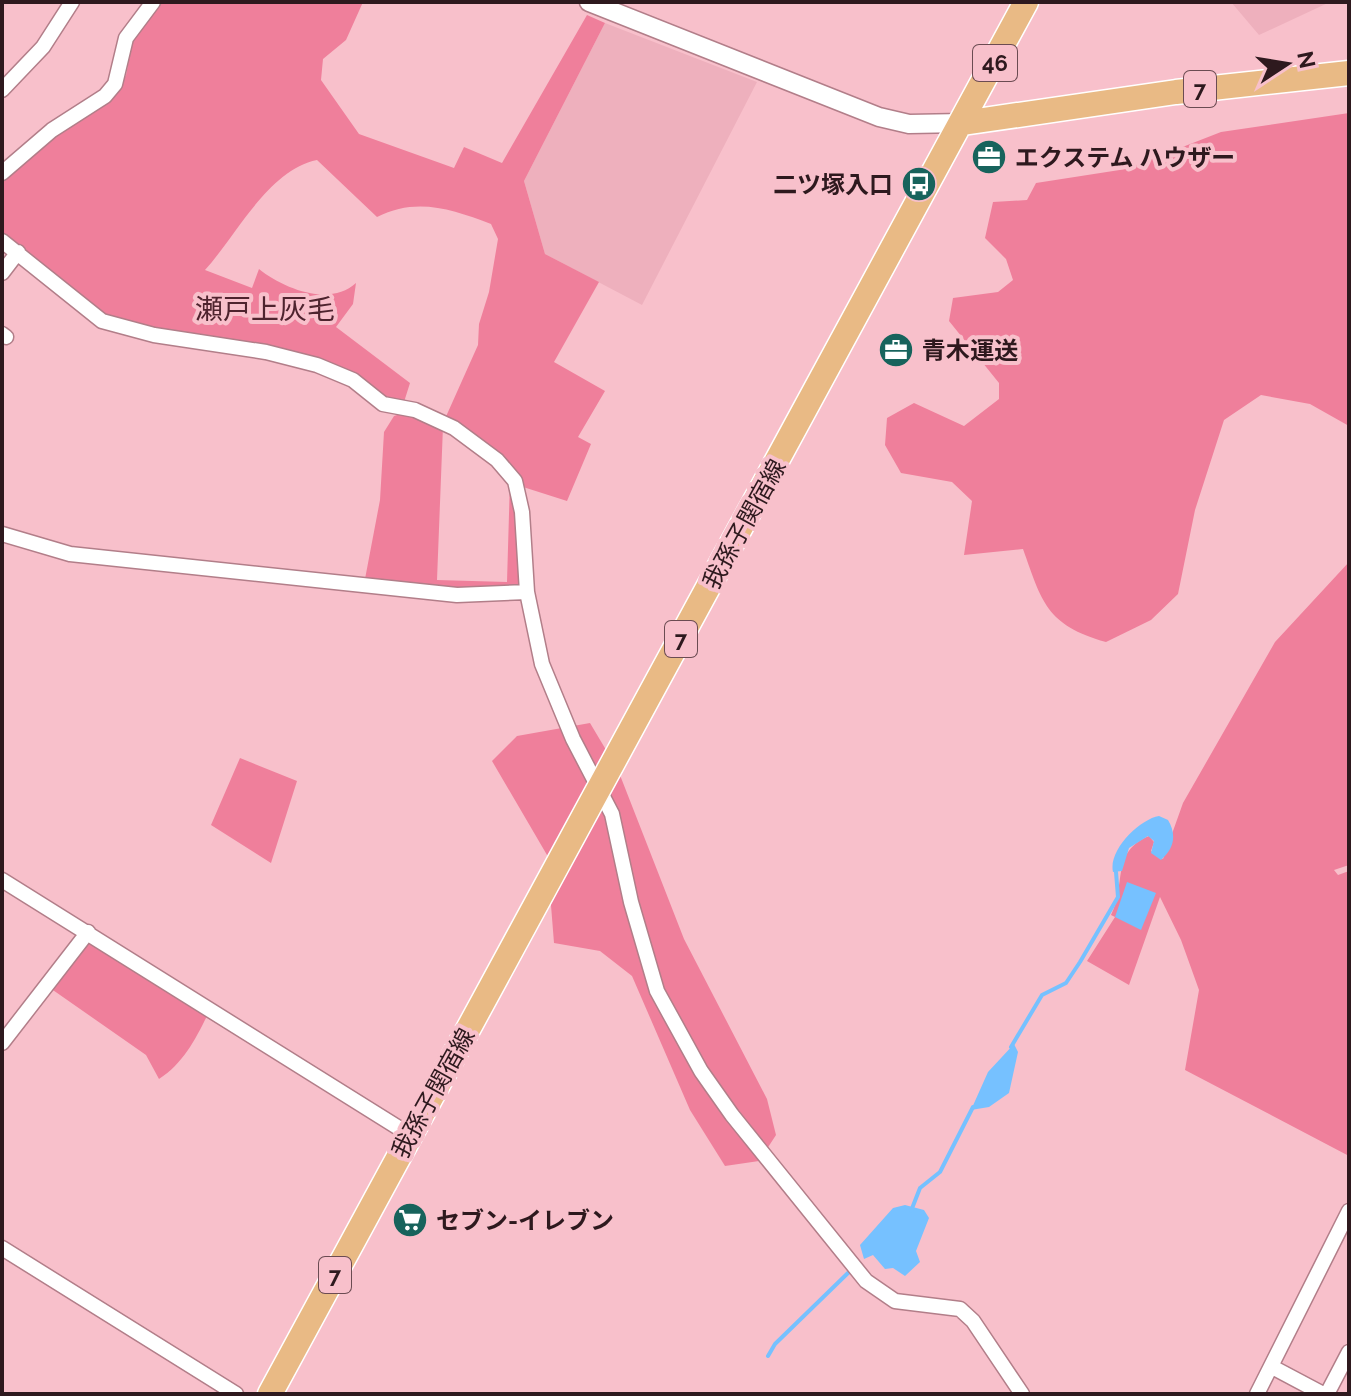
<svg xmlns="http://www.w3.org/2000/svg" width="1351" height="1396" font-family="Raleway,'Noto Sans JP',sans-serif">
	<rect width="100%" height="100%" fill="#f8c0cb"/>
	<path fill="#eeb0bd" d="M 1231,2 L 1330,2 L 1259,35 Z
		M 605,23 L 757,82 L 642,305 L 545,254 L 524,181 Z"/>
	<path fill="#ef7f9b" d="M 160,2 L 363,2 L 346,40 L 323,59 L 321,80 L 359,134 L 454,168 L 464,147 L 502,163 L 587,15 L 605,23 L 524,181 L 545,254 L 599,282 L 554,362 L 605,391 L 578,437 L 591,444 L 567,501 L 520,486 L 444,421 L 478,345 L 479,324 L 489,292 L 498,239 L 491,224 C 452,209 416,197 377,217 L 317,160 C 268,170 236,236 205,270 L 252,288 L 259,269 C 284,289 330,307 356,283 L 353,304 L 336,327 L 410,383 L 404,402 L 393,405 L 344,373 L 114,322 L 2,232 L 2,181 L 59,132 L 116,94 L 126,75 L 135,29 Z
		M 1349,113 L 1349,426 L 1310,404 L 1261,395 L 1224,420 L 1195,510 L 1178,594 L 1151,620 L 1106,642 C 1046,625 1042,602 1023,549 L 964,555 L 972,501 L 952,482 L 901,473 L 885,445 L 887,418 L 914,403 L 964,426 L 999,399 L 999,383 L 949,321 L 953,298 L 998,292 L 1013,280 L 1006,259 L 985,238 L 993,202 L 1027,200 L 1036,183 L 1126,169 L 1221,132 Z
		M 406,412 L 443,426 L 437,580 L 507,582 L 510,480 L 513,485 L 523,587 L 460,591 L 365,579 L 380,500 L 384,432 L 394,416 Z
		M 1349,562 L 1349,865 L 1334,870 L 1338,875 L 1349,871 L 1349,1156 L 1185,1070 L 1199,990 L 1181,940 L 1160,897 L 1129,985 L 1087,961 L 1115,917 L 1111,915 C 1127,885 1110,852 1149,836 L 1154,842 L 1151,851 L 1163,859 L 1183,803 L 1275,642 Z
		M 590,723 L 618,770 L 684,939 L 767,1099 L 776,1135 L 759,1161 L 725,1166 L 690,1110 L 632,976 L 600,951 L 554,943 L 547,855 L 492,761 L 517,736 Z
		M 240,758 L 297,781 L 271,863 L 211,825 Z
		M 87,939 L 209,1012 C 196,1038 184,1063 159,1079 L 146,1055 L 50,988 Z"/>
	<path fill="#76c1ff" d="M 1159,816 L 1168,820 C 1177,835 1174,849 1161,860 L 1151,853 L 1154,841 L 1148,836 L 1129,848 L 1122,871 L 1113,872 C 1108,850 1140,819 1159,816 Z
		M 1127,882 L 1156,893 L 1141,930 L 1115,917 Z
		M 1014,1044 L 1018,1052 L 1009,1093 L 989,1107 L 971,1110 L 988,1072 Z
		M 905,1205 L 924,1210 L 929,1218 L 916,1251 L 920,1262 L 905,1276 L 893,1268 L 885,1269 L 873,1255 L 864,1259 L 860,1245 L 893,1208 Z"/>
	<g fill="none" stroke-linecap="round" stroke-linejoin="round">
		<path stroke="#76c1ff" stroke-width="4" d="M 1011,1047 L 1042,995 L 1066,983 L 1080,962 L 1118,897 L 1116,872
			M 911,1211 L 920,1188 L 940,1172 L 973,1107
			M 768,1356 L 775,1344 L 849,1272"/>
		<g stroke="#b27e89" stroke-width="17">
			<path id="minor" d="M 2,90 L 43,47 L 72,2
				M 2,173 L 52,130 L 105,96 L 115,84 L 126,38 L 153,2
				M 2,241 L 102,321 L 154,335 L 266,352 L 317,365 L 353,380 L 383,404 L 415,410 L 454,428 L 497,460 L 515,481 L 522,512 L 527,592 L 542,664 L 573,739 L 612,814 L 631,902 L 657,991 L 701,1071 L 732,1115 L 866,1281 L 895,1301 L 960,1309 L 973,1321 L 1022,1394
				M 2,273 L 18,252
				M 2,334 L 6,337
				M 2,534 L 70,554 L 457,595 L 527,592
				M 2,880 L 410,1135
				M 2,1043 L 88,932
				M 2,1248 L 236,1394
				M 1272,1367 L 1323,1394
				M 1257,1394 L 1349,1211
				M 1327,1394 L 1349,1352"/>
		</g>
		<g stroke="#b27e89" stroke-width="21">
			<path id="tertiary" d="M 589,2 L 879,117 L 909,124 L 963,123"/>
		</g>
		<g stroke="#fff" stroke-width="27">
			<path id="primary" d="M 963,123 L 1176,92 L 1349,73
				M 270,1394 L 1026,2"/>
		</g>
		<use href="#minor" stroke="#fff" stroke-width="14"/>
		<use href="#tertiary" stroke="#fff" stroke-width="18"/>
		<use href="#primary" stroke="#e9ba85" stroke-width="24"/>
	</g>
	<defs>
		<g id="office-disc" transform="scale(1.8)"><circle r="9.5" fill="#17635c" stroke="#f8c0cb"/><path d="M-6-3h4V-5.5h4V-3h4V5H-6ZM-1-4.5V-3h2v-1.5ZM-6 0V1H6V0Z" fill="#fff"/></g>
		<g id="bus-disc" transform="scale(1.8)"><circle r="9.5" fill="#17635c" stroke="#f8c0cb"/><path d="M-5-6H5V4H4V6H2V4H-2V6H-4V4H-5ZM-3.5-4V0h7V-4ZM-3.5 1.2v1.5H-2V1.2ZM2 1.2v1.5H3.5V1.2Z" fill="#fff"/></g>
		<g id="supermarket-disc" transform="scale(1.8)"><circle r="9.5" fill="#17635c" stroke="#f8c0cb"/><path d="M-6-5.5h2.5l.6 2H6L4.5 2H-2.5L-4.4-4H-6ZM-1.5 3.2a1.3 1.3 0 1 0 .1 0ZM3 3.2a1.3 1.3 0 1 0 .1 0Z" fill="#fff"/></g>
	</defs>
	<g fill-rule="evenodd">
		<use href="#office-disc" x="989" y="157"/>
		<use href="#bus-disc" x="919" y="184"/>
		<use href="#office-disc" x="896" y="350"/>
		<use href="#supermarket-disc" x="410" y="1220"/>
	</g>
	<g text-anchor="middle" dominant-baseline="central" stroke-width="8" stroke-linejoin="round" paint-order="stroke">
		<g fill="#f8c0cb" stroke="#6b4b52" stroke-width="2">
			<rect x="973" y="45" width="44" height="36" rx="6"/>
			<rect x="1184" y="71" width="32" height="36" rx="6"/>
			<rect x="665" y="621" width="32" height="36" rx="6"/>
			<rect x="319" y="1257" width="32" height="36" rx="6"/>
		</g>
		<g font-size="22" font-weight="bold" fill="#2e191e">
			<text x="995" y="63">46</text>
			<text x="1200" y="89">7</text>
			<text x="681" y="639">7</text>
			<text x="335" y="1275">7</text>
		</g>
		<g font-size="24" font-weight="bold" fill="#2e191e" stroke="#f8c0cb" text-anchor="start">
			<text x="1015" y="157">エクステム ハウザー</text>
			<text x="893" y="184" text-anchor="end">二ツ塚入口</text>
			<text x="922" y="350">青木運送</text>
			<text x="436" y="1220">セブン-イレブン</text>
		</g>
		<g font-size="24" fill="#2e191e" stroke="#f8c0cb">
			<text transform="translate(744 524) rotate(-61)">我孫子関宿線</text>
			<text transform="translate(433 1093) rotate(-61)">我孫子関宿線</text>
		</g>
		<g font-size="28" fill="#4e232e" stroke="#f8c0cb">
			<text x="265" y="309">瀬戸上灰毛</text>
		</g>
	</g>
	<rect width="1351" height="1396" fill="none" stroke="#2e191e" stroke-width="8"/>
	<g transform="translate(1287 64) rotate(78)" stroke="#f8c0cb" stroke-width="6" paint-order="stroke">
	<path d="M0-6L14 30L0 20L-14 30Z" fill="#2e191e"/>
	<text y="-12" font-size="22" font-weight="bold" text-anchor="middle" fill="#2e191e">N</text>
	</g>
</svg>
